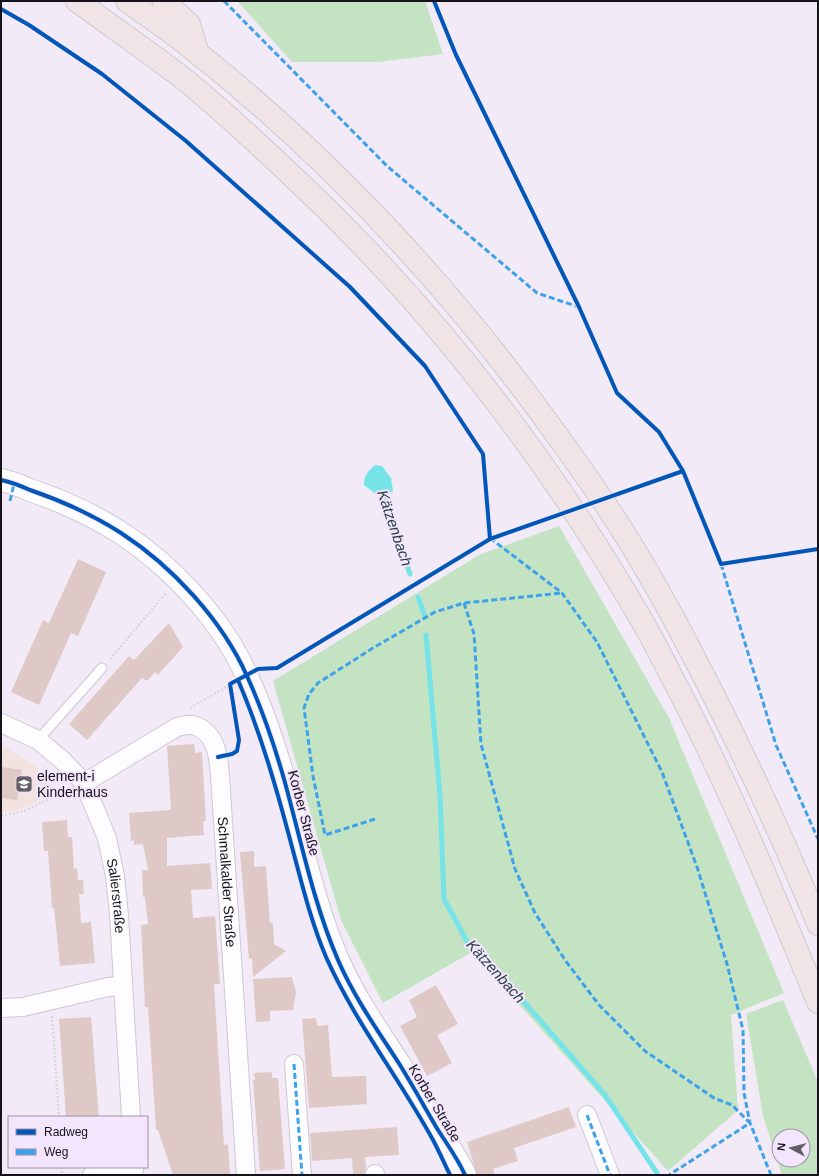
<svg xmlns="http://www.w3.org/2000/svg" width="819" height="1176" font-family="Arial,sans-serif">
	<rect width="100%" height="100%" fill="#f2ebf7"/>
	<path fill="#f2e3e1" d="M 1,746 L 9,749 L 38,767 L 38,775 L 56,793 L 19,810 L 1,813 Z"/>
	<path fill="#c3e3c3" fill-rule="evenodd" d="M 237,1 L 425,1 L 443,54 L 378,62 L 292,62 Z
		M 559,526 L 669,718 L 784,993 L 731,1015 L 738,1110 L 668,1171 L 472,952 L 383,1003 L 341,920 L 273,681 L 479,555 Z
		M 783,1000 L 818,1082 L 818,1175 L 782,1175 L 763,1116 L 746,1014 ZM 779,1136 L 803,1136 L 803,1160 L 779,1160 Z"/>
	<path fill="#75e3e8" d="M 375,465 L 382,466 L 391,478 L 393,491 L 380,497 L 364,485 C 364,475 368,471 375,465 Z"/>
	<g fill="none" stroke-linecap="round" stroke-linejoin="round">
		<path stroke="#75e3e8" stroke-width="5" d="M 381,489 L 410,574
			M 418,597 L 424,614
			M 426,635 L 440,795 L 444,899 L 470,947 L 524,1002 L 605,1095 L 657,1173"/>
	</g>
	<path fill="#dec9c6" d="M 78,559 L 106,572 L 78,636 L 71,633 L 39,705 L 11,692 L 43,620 L 49,623 Z
		M 169,623 L 183,647 L 158,675 L 155,672 L 147,681 L 142,678 L 87,740 L 69,724 L 129,656 L 134,660 Z
		M 194,744 L 195,753 L 202,752 L 206,821 L 203,821 L 204,835 L 167,838 L 167,866 L 210,863 L 212,889 L 191,890 L 193,918 L 215,916 L 220,984 L 214,984 L 224,1145 L 228,1144 L 230,1175 L 173,1175 L 158,1130 L 156,1130 L 148,1007 L 145,1007 L 141,925 L 148,924 L 145,897 L 143,897 L 142,870 L 148,870 L 143,844 L 134,845 L 134,840 L 131,841 L 129,813 L 171,810 L 167,746 Z
		M 1,767 L 22,770 L 17,800 L 1,798 Z
		M 67,820 L 68,837 L 72,837 L 74,869 L 77,868 L 78,880 L 83,880 L 84,894 L 79,894 L 81,923 L 91,922 L 95,963 L 60,966 L 54,908 L 52,908 L 48,851 L 44,851 L 42,822 Z
		M 254,851 L 254,867 L 266,866 L 270,923 L 273,923 L 274,944 L 286,951 L 253,977 L 252,958 L 249,959 L 240,852 Z
		M 292,977 L 296,992 L 293,1010 L 270,1011 L 270,1021 L 256,1022 L 253,979 Z
		M 436,985 L 458,1024 L 437,1035 L 452,1063 L 427,1076 L 400,1026 L 417,1017 L 409,1000 Z
		M 91,1017 L 99,1117 L 66,1117 L 59,1019 Z
		M 316,1018 L 317,1026 L 328,1025 L 332,1077 L 366,1076 L 367,1104 L 309,1108 L 302,1019 Z
		M 272,1072 L 272,1078 L 278,1078 L 285,1169 L 260,1171 L 253,1080 L 255,1080 L 254,1073 Z
		M 569,1107 L 576,1127 L 514,1148 L 518,1161 L 493,1169 L 495,1175 L 477,1175 L 467,1142 Z
		M 397,1127 L 399,1155 L 365,1157 L 366,1168 L 364,1175 L 353,1175 L 352,1158 L 312,1161 L 310,1133 Z"/>
	<g fill="none" stroke-linecap="round" stroke-linejoin="round">
		<g stroke="#cec8d1" stroke-width="11">
			<path id="service" d="M 38,740 L 102,668"/>
		</g>
		<g stroke="#cec8d1" stroke-width="20">
			<g id="minor">
				<path id="s1" d="M 1,723 L 38,740 L 62,760 L 84,783 L 107,838 L 115,876 L 119,915 L 131,1117"/>
				<path id="s2" d="M 84,783 L 177,727 C 182,726 188,724 193,725 C 221,733 219,767 221,791 L 246,1175"/>
				<path d="M 1,1008 L 23,1007 L 108,987 L 122,986"/>
				<path d="M 294,1064 L 302,1175"/>
				<path d="M 587,1115 L 610,1175"/>
				<path d="M 375,1174 L 375,1175"/>
				<path d="M 92,1175 L 134,1170"/>
			</g>
		</g>
		<g stroke="#cec8d1" stroke-width="24">
			<path id="tertiary" d="M 1,480 C 11,482 21,486 30,490 C 62,501 93,515 121,533 C 172,566 222,620 247,676 C 262,709 274,744 284,779 C 301,840 313,902 338,960 C 354,997 378,1031 400,1065 C 413,1086 425,1108 438,1130 C 447,1144 458,1159 465,1175"/>
		</g>
		<g stroke="#ccc9ce" stroke-width="24">
			<path id="trunk" d="M 77,1 C 111,26 146,50 180,76 C 218,106 254,140 289,173 C 431,305 549,459 645,626 C 656,645 665,664 675,683 C 729,786 774,894 818,1002
				M 127,1 C 145,14 163,26 180,39 C 325,152 452,288 559,438 C 579,466 600,495 619,525 C 647,569 673,616 697,663 C 741,748 782,835 818,924
				M 164,1 L 189,24 L 198,54"/>
		</g>
		<path stroke="#d8d7da" stroke-width="2.5" stroke-dasharray="2 2" stroke-linecap="butt" d="M 110,659 L 166,593
			M 231,688 L 239,740 L 237,751 L 234,753
			M 190,708 L 223,689 L 230,684
			M 1,816 L 24,811 L 69,790
			M 52,1016 L 59,1117
			M 62,1167 L 62,1175"/>
		<use href="#service" stroke="#fdfcfe" stroke-width="9"/>
		<use href="#minor" stroke="#fdfcfe" stroke-width="18"/>
		<use href="#tertiary" stroke="#fdfcfe" stroke-width="22"/>
		<use href="#trunk" stroke="#f0e4e6" stroke-width="22"/>
		<path stroke="#3da2ea" stroke-width="3" stroke-dasharray="6 3" stroke-linecap="butt" d="M 224,1 L 387,166 L 537,293 L 579,307
			M 10,501 L 14,484
			M 490,538 L 562,593 L 597,642 L 662,772 L 697,867 L 727,964 L 743,1030 L 744,1093 L 750,1123 L 771,1175
			M 721,564 L 776,745 L 818,839
			M 464,603 L 474,634 L 481,744 L 515,869 L 535,913 L 565,960 L 599,1005 L 645,1051 L 714,1098 L 732,1105 L 750,1123 L 669,1175
			M 375,819 L 325,835 L 313,776 L 304,708 L 309,694 L 318,683 L 373,648 L 435,612 L 464,603 L 562,593
			M 294,1064 L 302,1175
			M 587,1115 L 610,1175
			M 375,1174 L 375,1175"/>
		<g stroke="#f3e6fc" stroke-width="6">
			<path id="cycleway" d="M 434,1 L 456,55 L 579,307 L 617,393 L 659,432 L 683,471 L 721,564 L 818,549
				M 1,9 L 29,25 L 102,74 L 186,141 L 350,287 L 425,366 L 483,454 L 490,539
				M 1,480 C 11,482 21,486 30,490 C 62,501 93,515 121,533 C 172,566 222,620 247,676 C 262,709 274,744 284,779 C 301,840 313,902 338,960 C 354,997 378,1031 400,1065 C 413,1086 425,1108 438,1130 C 447,1144 458,1159 465,1175
				M 238,680 C 261,734 277,790 292,847 C 302,884 311,922 326,957 C 355,1022 399,1078 433,1140 C 439,1151 444,1163 450,1175
				M 218,757 L 232,754 L 237,751 L 239,740 L 230,684 L 258,669 L 277,668 L 490,539 L 683,471"/>
		</g>
		<use href="#cycleway" stroke="#0057b8" stroke-width="4"/>
	</g>
	<defs>
		<g id="school-square" transform="scale(0.9)"><rect x="-9" y="-9" width="18" height="18" rx="4" fill="#645f67" stroke="#f3e6fc"/><path d="M0-5L7-2L0 1L-7-2ZM-4 1L0 2.5L4 1V4Q0 6-4 4Z" fill="#fff"/></g>
	</defs>
	<g fill-rule="evenodd">
		<use href="#school-square" x="24" y="784"/>
	</g>
	<g text-anchor="middle" dominant-baseline="central" stroke-width="4" stroke-linejoin="round" paint-order="stroke">
		<g font-size="14" fill="#17131a" stroke="#f3e6fc" text-anchor="start">
			<text x="37" y="776">element-i<tspan x="37" dy="16">Kinderhaus</tspan></text>
		</g>
		<g font-size="14" fill="#17131a" stroke="#f3e6fc">
			<text transform="translate(304 813) rotate(75)">Korber Straße</text>
			<text stroke="none"><textPath href="#s2" startOffset="293">Schmalkalder Straße</textPath></text>
			<text stroke="none"><textPath href="#s1" startOffset="222">Salierstraße</textPath></text>
			<text transform="translate(435 1103) rotate(59)">Korber Straße</text>
		</g>
		<g font-size="15" font-style="italic" fill="#263f40" stroke="#f3e6fc">
			<text transform="translate(395 528) rotate(71)">Kätzenbach</text>
			<text transform="translate(496 971) rotate(48)">Kätzenbach</text>
		</g>
	</g>
	<rect width="819" height="1176" fill="none" stroke="#17131a" stroke-width="4"/>
	<rect x="8" y="1116" width="140" height="52" fill="#f3e6fc" stroke="#9b92a2"/>
	<rect x="16" y="1129" width="20" height="6" fill="#0057b8" stroke="#9b92a2"/>
	<text x="44" y="1136" font-size="12" fill="#17131a">Radweg</text>
	<rect x="16" y="1149" width="20" height="6" fill="#3da2ea" stroke="#9b92a2"/>
	<text x="44" y="1156" font-size="12" fill="#17131a">Weg</text>
	<g transform="translate(791 1148) rotate(277)"><circle r="19" fill="#f3e6fc" stroke="#9b92a2"/>
	<path d="M0-3L7 15L0 10L-7 15Z" fill="#645f67"/>
	<text y="-6" font-size="11" font-weight="bold" text-anchor="middle" fill="#17131a">N</text>
	</g>
</svg>
